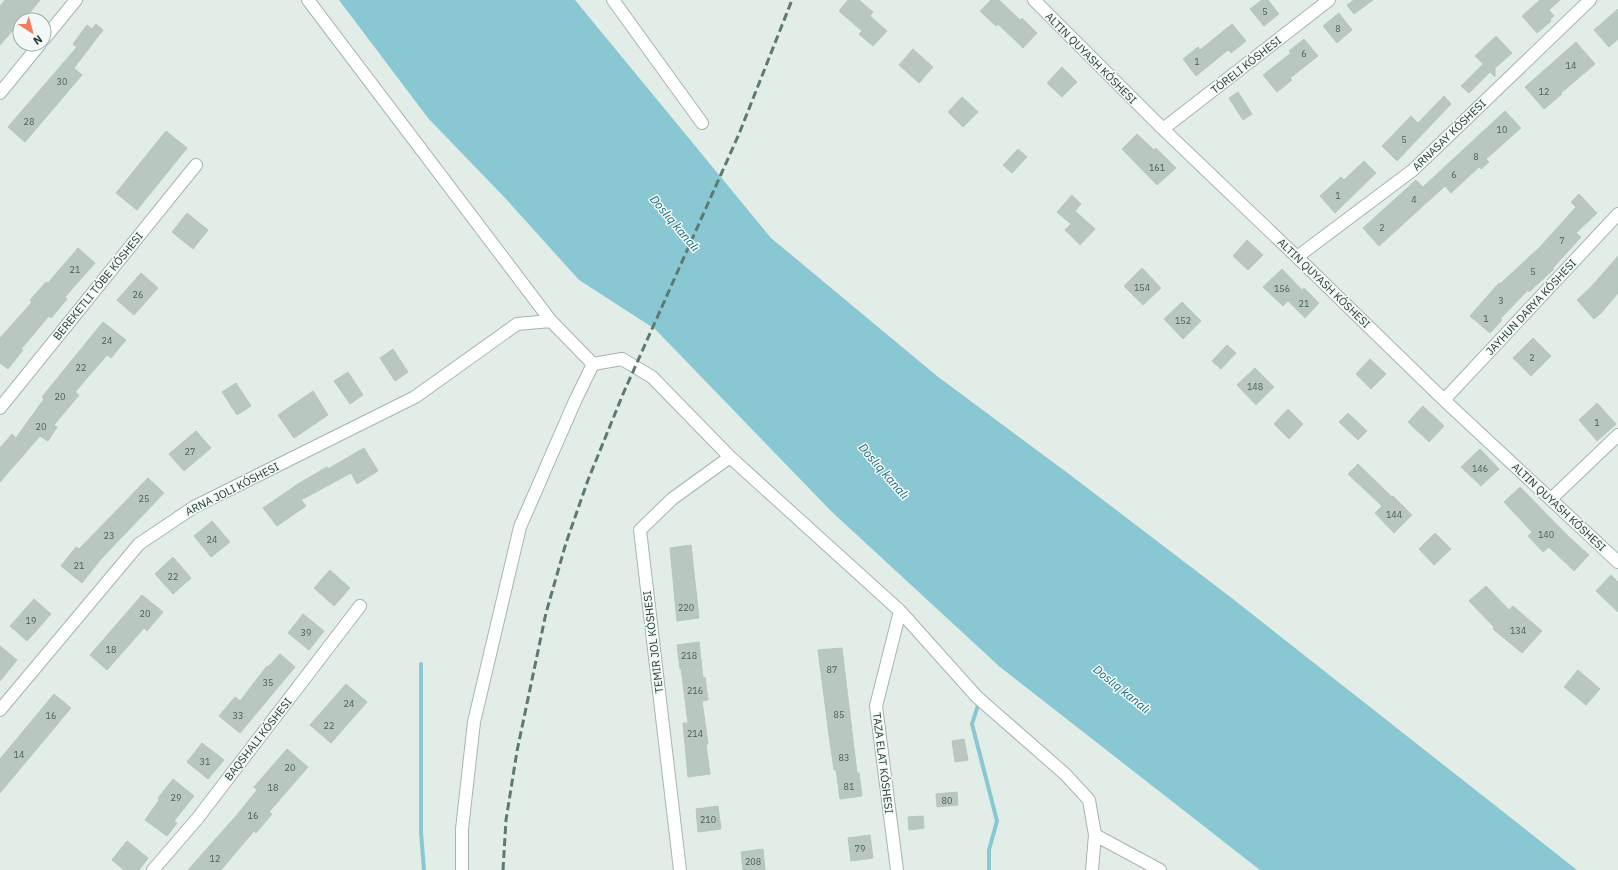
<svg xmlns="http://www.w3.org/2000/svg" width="1618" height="870" font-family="'IBM Plex Sans',sans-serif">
	<rect width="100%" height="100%" fill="#e2ede8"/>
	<path fill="#89c8d3" d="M 339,0 L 575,0 L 771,238 L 937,376 L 1069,474 L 1233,599 L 1577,870 L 1260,870 L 1000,667 L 832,512 L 655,329 L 579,280 L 506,199 L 428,118 Z"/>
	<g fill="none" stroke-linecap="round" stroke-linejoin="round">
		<path stroke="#89c8d3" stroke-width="4" d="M 421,664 L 421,832 L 424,870
			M 979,702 L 972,724 L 997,821 L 989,850 L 989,870"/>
	</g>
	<path fill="#b8c8c1" stroke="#b5c7bf" d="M 5,0 L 40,0 L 24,20 L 20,20 L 20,22 L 0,45 L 0,6 Z
		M 848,0 L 859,0 L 873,12 L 870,16 L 887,31 L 873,46 L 859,34 L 862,31 L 839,11 Z
		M 991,0 L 999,0 L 1020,20 L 1022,18 L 1037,33 L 1023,48 L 998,24 L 996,26 L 980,11 Z
		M 1262,0 L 1268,0 L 1279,14 L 1264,26 L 1250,9 Z
		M 1354,0 L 1373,0 L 1354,14 L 1347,5 Z
		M 1540,0 L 1560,0 L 1549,10 L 1554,16 L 1550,19 L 1551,21 L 1537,33 L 1522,16 Z
		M 1618,9 L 1618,39 L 1609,47 L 1594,30 Z
		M 1339,13 L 1352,30 L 1337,43 L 1323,26 Z
		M 96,24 L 103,30 L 74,68 L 82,75 L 25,142 L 8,127 L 77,47 L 73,44 L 87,25 L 92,29 Z
		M 1232,24 L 1246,41 L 1231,53 L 1228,50 L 1196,76 L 1183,59 L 1198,47 L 1200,50 Z
		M 1496,36 L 1512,53 L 1495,68 L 1495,77 L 1490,72 L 1469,93 L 1461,86 L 1483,64 L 1475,56 Z
		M 1304,39 L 1318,56 L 1290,78 L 1292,80 L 1277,92 L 1263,75 L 1291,53 L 1289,51 Z
		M 1576,42 L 1595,64 L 1561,93 L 1562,94 L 1544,109 L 1525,87 Z
		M 913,49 L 933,67 L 919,83 L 899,65 Z
		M 1062,67 L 1077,82 L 1062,97 L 1047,83 Z
		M 1238,92 L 1252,114 L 1243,120 L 1229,98 Z
		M 1444,96 L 1451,104 L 1397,161 L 1382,146 L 1411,116 L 1418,123 Z
		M 962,97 L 978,112 L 963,127 L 948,112 Z
		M 1505,111 L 1521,128 L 1486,159 L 1489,162 L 1481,169 L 1479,167 L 1451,193 L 1445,186 L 1379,246 L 1363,228 L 1416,180 L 1423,187 Z
		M 166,131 L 187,148 L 137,210 L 116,193 Z
		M 1137,134 L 1154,150 L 1156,148 L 1176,168 L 1157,185 L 1122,149 Z
		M 1018,149 L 1027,157 L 1012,173 L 1003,165 Z
		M 1364,161 L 1376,173 L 1335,213 L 1320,196 L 1341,177 L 1344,180 Z
		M 1579,194 L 1597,213 L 1576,233 L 1581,237 L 1553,268 L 1554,269 L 1529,292 L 1528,290 L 1500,319 L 1502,320 L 1490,333 L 1470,316 L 1499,283 L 1500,284 L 1540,247 L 1576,207 L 1571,202 Z
		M 1072,195 L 1081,204 L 1075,211 L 1095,229 L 1080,245 L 1065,230 L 1071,224 L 1057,212 Z
		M 187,213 L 208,230 L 193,249 L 172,232 Z
		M 1247,240 L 1263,255 L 1248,270 L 1233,256 Z
		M 78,248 L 95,263 L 65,297 L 67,299 L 51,318 L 49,316 L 21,349 L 23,350 L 8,369 L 0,363 L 0,338 L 32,302 L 30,300 L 46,282 L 48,283 Z
		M 1618,256 L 1618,293 L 1602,312 L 1594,319 L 1577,300 L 1591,287 Z
		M 1142,268 L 1161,288 L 1143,305 L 1124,286 Z
		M 1282,269 L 1302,290 L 1304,288 L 1319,303 L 1305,318 L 1288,301 L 1283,306 L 1263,287 Z
		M 141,273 L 158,288 L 134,315 L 117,300 Z
		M 1182,302 L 1201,321 L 1183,339 L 1164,319 Z
		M 103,322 L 126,340 L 111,358 L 107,355 L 75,392 L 79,395 L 54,425 L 57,427 L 48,441 L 40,436 L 0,482 L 0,448 L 12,434 L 16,438 L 44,399 L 42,397 Z
		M 1533,338 L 1551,356 L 1531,376 L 1513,358 Z
		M 1227,345 L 1236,353 L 1221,369 L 1212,361 Z
		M 393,349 L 408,372 L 395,381 L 380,358 Z
		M 1370,359 L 1386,374 L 1371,389 L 1356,374 Z
		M 1255,368 L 1274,387 L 1256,405 L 1237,385 Z
		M 348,372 L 363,395 L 350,404 L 334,381 Z
		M 236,383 L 251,406 L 237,415 L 222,392 Z
		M 313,391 L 328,415 L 294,438 L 278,415 Z
		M 1597,403 L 1616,424 L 1597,441 L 1579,420 Z
		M 1423,406 L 1444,426 L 1429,442 L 1408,422 Z
		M 1288,409 L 1303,424 L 1289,439 L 1274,424 Z
		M 1348,413 L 1367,431 L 1358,440 L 1339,422 Z
		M 196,431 L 211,448 L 184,471 L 169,454 Z
		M 364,448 L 378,471 L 357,484 L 351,473 L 301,500 L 306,506 L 277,526 L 263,508 L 298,484 L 327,467 L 328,469 Z
		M 1480,449 L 1499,469 L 1481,486 L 1461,467 Z
		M 1358,464 L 1392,497 L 1393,496 L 1412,515 L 1394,533 L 1375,513 L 1382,506 L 1348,474 Z
		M 148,478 L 164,493 L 101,559 L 82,583 L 61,566 L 76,547 L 79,549 Z
		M 1520,487 L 1568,536 L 1589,555 L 1574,571 L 1549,547 L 1543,552 L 1528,536 L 1532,532 L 1504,502 Z
		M 212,521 L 230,542 L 211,557 L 194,536 Z
		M 1435,533 L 1451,549 L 1434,565 L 1419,549 Z
		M 691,545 L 699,618 L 677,621 L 670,548 Z
		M 173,557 L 191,578 L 173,594 L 155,574 Z
		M 330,570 L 350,588 L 334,606 L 314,588 Z
		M 1611,575 L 1618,582 L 1618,612 L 1596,591 Z
		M 1486,586 L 1509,610 L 1513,606 L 1542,631 L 1522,653 L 1493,629 L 1494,627 L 1469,601 Z
		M 142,595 L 163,612 L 147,631 L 144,628 L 107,670 L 90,655 Z
		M 34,599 L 51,614 L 27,641 L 10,626 Z
		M 303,614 L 324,631 L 309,650 L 288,633 Z
		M 699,642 L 703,678 L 705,677 L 708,700 L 702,701 L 708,744 L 706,744 L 710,774 L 688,777 L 683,723 L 688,723 L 681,668 L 680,669 L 677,645 Z
		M 0,646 L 17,660 L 0,681 Z
		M 842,648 L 857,773 L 859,773 L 862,796 L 840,799 L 836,770 L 834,770 L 829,735 L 818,650 Z
		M 280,654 L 295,667 L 240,733 L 219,716 L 235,697 L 240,701 L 267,666 L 268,667 Z
		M 1578,670 L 1600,689 L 1586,705 L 1564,687 Z
		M 346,684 L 367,702 L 331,743 L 310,725 Z
		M 54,694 L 71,708 L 0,793 L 0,759 Z
		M 964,739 L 968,760 L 955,762 L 952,741 Z
		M 202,743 L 224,760 L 208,779 L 187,762 Z
		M 287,749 L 308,767 L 269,812 L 272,814 L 256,833 L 254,831 L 221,870 L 188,870 L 236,816 L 257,790 L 254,787 Z
		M 173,779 L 194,796 L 174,821 L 177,823 L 167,836 L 145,820 L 159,800 L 158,798 Z
		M 957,792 L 958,805 L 937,807 L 936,794 Z
		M 718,806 L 721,829 L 698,832 L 696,809 Z
		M 923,816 L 924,828 L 909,830 L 908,817 Z
		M 870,835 L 873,858 L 851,861 L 848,838 Z
		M 127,841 L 148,858 L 139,870 L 124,870 L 112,860 Z
		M 763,849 L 765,870 L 743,870 L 741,852 Z"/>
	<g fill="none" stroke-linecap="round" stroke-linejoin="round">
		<g stroke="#a5b5af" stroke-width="14">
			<path id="minor" d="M 308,0 L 551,321 L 593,364
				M 613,0 L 702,123
				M 1034,0 L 1163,129 L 1297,257 L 1444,400 L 1618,562
				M 44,39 L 76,0
				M 0,93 L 40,44
				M 1163,129 L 1329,0
				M 1297,257 L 1413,170 L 1590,0
				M 593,364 L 622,359 L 652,377 L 730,457 L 900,611 L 977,697 L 1065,774 L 1089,800 L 1095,835 L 1160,870
				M 1444,400 L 1618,214
				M 0,408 L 196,165
				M 1551,499 L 1618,435
				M 0,710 L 139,544 L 194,507 L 415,397 L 517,324 L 551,321
				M 153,870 L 197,819 L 360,606
				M 462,870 L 462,829 L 474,722 L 520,527 L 575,401 L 593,364
				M 680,870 L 640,530 L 672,499 L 730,457
				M 897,870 L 876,706 L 900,611
				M 1092,870 L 1095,835"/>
		</g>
		<use href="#minor" stroke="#fff" stroke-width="12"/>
		<path stroke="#5c7a72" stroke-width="3" stroke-dasharray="8 4" stroke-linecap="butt" d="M 503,870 L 506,820 L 517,751 L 546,613 L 566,543 L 588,480 L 623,394 L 739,134 L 792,0"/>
	</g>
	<g text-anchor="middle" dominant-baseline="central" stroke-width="3" stroke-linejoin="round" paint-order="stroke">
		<g font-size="9" fill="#486059">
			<text x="1265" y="11">5</text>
			<text x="1338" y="28">8</text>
			<text x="1304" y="53">6</text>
			<text x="1197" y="61">1</text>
			<text x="1571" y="65">14</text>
			<text x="62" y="81">30</text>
			<text x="1544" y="91">12</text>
			<text x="29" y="121">28</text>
			<text x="1502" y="129">10</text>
			<text x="1404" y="139">5</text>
			<text x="1476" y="156">8</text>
			<text x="1157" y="167">161</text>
			<text x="1454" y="174">6</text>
			<text x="1338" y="195">1</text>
			<text x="1414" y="199">4</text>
			<text x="1382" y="227">2</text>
			<text x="1562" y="240">7</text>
			<text x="75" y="269">21</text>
			<text x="1533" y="271">5</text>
			<text x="1142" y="287">154</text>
			<text x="1282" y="288">156</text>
			<text x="138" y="294">26</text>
			<text x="1501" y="300">3</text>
			<text x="1304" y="303">21</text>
			<text x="1486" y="318">1</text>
			<text x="1183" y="320">152</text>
			<text x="107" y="340">24</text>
			<text x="1532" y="357">2</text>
			<text x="81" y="367">22</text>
			<text x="1255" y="386">148</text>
			<text x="60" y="396">20</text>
			<text x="1597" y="422">1</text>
			<text x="41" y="426">20</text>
			<text x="190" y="451">27</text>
			<text x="1480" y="468">146</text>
			<text x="144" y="498">25</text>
			<text x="1394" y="514">144</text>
			<text x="1546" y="534">140</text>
			<text x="109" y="535">23</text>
			<text x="212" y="539">24</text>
			<text x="79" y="565">21</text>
			<text x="173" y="576">22</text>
			<text x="686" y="607">220</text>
			<text x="145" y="613">20</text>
			<text x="31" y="620">19</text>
			<text x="1518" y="630">134</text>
			<text x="306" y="632">39</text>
			<text x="111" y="649">18</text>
			<text x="689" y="655">218</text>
			<text x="832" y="669">87</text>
			<text x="268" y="682">35</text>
			<text x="695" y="690">216</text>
			<text x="349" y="703">24</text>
			<text x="839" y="714">85</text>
			<text x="51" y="715">16</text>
			<text x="238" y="715">33</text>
			<text x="329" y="725">22</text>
			<text x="695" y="733">214</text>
			<text x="19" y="754">14</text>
			<text x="844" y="757">83</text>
			<text x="205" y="761">31</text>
			<text x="290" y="767">20</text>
			<text x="849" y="786">81</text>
			<text x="273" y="787">18</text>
			<text x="176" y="797">29</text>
			<text x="947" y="800">80</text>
			<text x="253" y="815">16</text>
			<text x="708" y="819">210</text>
			<text x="860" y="848">79</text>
			<text x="215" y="858">12</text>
			<text x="753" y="861">208</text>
		</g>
		<g font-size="11" fill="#223e36" stroke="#f3f9f6">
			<text transform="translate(1091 58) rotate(45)">ALTIN QUYASH KÓSHESI</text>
			<text transform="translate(1246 65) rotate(-38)">TÓRELI KÓSHESI</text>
			<text transform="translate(1449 135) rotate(-44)">ARNASAY KÓSHESI</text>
			<text transform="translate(1324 283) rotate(44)">ALTIN QUYASH KÓSHESI</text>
			<text transform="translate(98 286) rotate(-51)">BEREKETLI TÓBE KÓSHESI</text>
			<text transform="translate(1531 307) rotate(-47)">JAYHUN DARYA KÓSHESI</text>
			<text transform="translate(232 489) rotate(-27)">ARNA JOLI KÓSHESI</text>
			<text transform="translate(1559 507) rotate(43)">ALTIN QUYASH KÓSHESI</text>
			<text transform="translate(653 642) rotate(-97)">TEMIR JOL KÓSHESI</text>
			<text transform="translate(258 739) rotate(-52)">BAQSHALI KÓSHESI</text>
			<text transform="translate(883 763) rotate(83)">TAZA ELAT KÓSHESI</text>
		</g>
		<g font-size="12" font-style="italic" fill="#1a6d7c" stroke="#f3f9f6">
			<text transform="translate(675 223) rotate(50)">Doslıq kanalı</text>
			<text transform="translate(884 471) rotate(49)">Doslıq kanalı</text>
			<text transform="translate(1122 689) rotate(39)">Doslıq kanalı</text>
		</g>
	</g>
	<g transform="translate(32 32) rotate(144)"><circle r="19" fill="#f3f9f6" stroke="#9faea9"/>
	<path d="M0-3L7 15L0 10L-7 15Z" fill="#f47d59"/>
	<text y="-6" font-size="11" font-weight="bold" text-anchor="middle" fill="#223e36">N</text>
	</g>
</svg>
